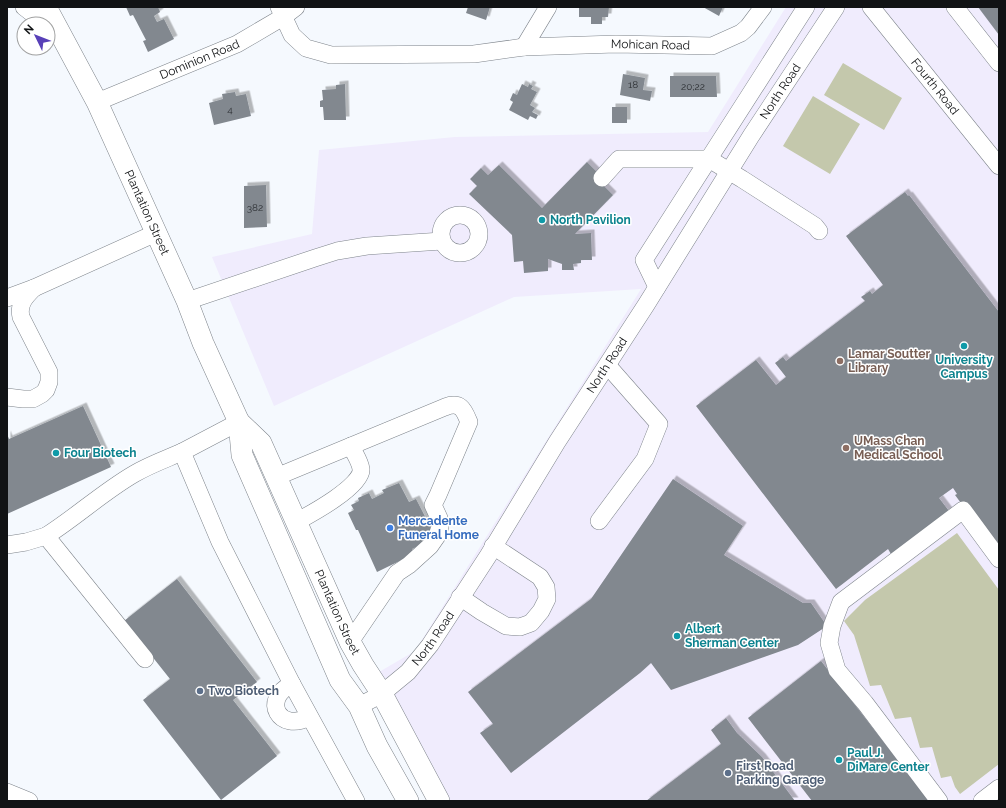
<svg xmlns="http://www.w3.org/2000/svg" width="1006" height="808" font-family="Raleway,sans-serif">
	<defs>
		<filter id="shadow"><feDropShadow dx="3.5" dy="-3.5" stdDeviation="0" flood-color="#0004"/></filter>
	</defs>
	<rect width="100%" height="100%" fill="#f5f9fe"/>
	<path fill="#f0ecfd" d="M 786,7 L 999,7 L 999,801 L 448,801 L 379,672 L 415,651 L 641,289 L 514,297 L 274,406 L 212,257 L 312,234 L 319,150 L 455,137 L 708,132 Z"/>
	<path fill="#c4c8ac" d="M 843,63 L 902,98 L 884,130 L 824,95 Z
		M 813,96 L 860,124 L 830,174 L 783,146 Z
		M 957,533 L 999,590 L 999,764 L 960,794 L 955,787 L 951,776 L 941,778 L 932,747 L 920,748 L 911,717 L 895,719 L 881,685 L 870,686 L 854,635 L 844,621 L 865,600 Z"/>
	<path fill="#82888f" filter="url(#shadow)" d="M 126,7 L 158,7 L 160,12 L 154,16 L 157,22 L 164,19 L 174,39 L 148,52 L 143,41 L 146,40 L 133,15 L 130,16 Z
		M 468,7 L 490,7 L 486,20 L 466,13 Z
		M 579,7 L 609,7 L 608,17 L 602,17 L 602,24 L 591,24 L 591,17 L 579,17 Z
		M 703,7 L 723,7 L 719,16 Z
		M 978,7 L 999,7 L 999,35 Z
		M 623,74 L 645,78 L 643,90 L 652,91 L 650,101 L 620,95 Z
		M 670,76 L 716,76 L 717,97 L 670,97 Z
		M 345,84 L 346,120 L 324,120 L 323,107 L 320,107 L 320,101 L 323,100 L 322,90 L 336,89 L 336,85 Z
		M 522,84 L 528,87 L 529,84 L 533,86 L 531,89 L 537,92 L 530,105 L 535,108 L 532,112 L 538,115 L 536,119 L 530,116 L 528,120 L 509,110 L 513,102 L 510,100 L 513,93 L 517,95 Z
		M 235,92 L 236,96 L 246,94 L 251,116 L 214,125 L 209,103 L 223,99 L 222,94 Z
		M 612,107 L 627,107 L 627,123 L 612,123 Z
		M 587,162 L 598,173 L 595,177 L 613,195 L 575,234 L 591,233 L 592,260 L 581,260 L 581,263 L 573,264 L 574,270 L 562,270 L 562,264 L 548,259 L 548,271 L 524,273 L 523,261 L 514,262 L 512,235 L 469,194 L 477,186 L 470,179 L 481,168 L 488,175 L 499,165 L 542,208 Z
		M 266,185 L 267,227 L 244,228 L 244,186 Z
		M 905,192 L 908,196 L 909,195 L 999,312 L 999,550 L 984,534 L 955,495 L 957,494 L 953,488 L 939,498 L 949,511 L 891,554 L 888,549 L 836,589 L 696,406 L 756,360 L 776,385 L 786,377 L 775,363 L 783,357 L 786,361 L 865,301 L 861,297 L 870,291 L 872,294 L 883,285 L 846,236 Z
		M 83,406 L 111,467 L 7,514 L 7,434 L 9,439 Z
		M 673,479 L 743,526 L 724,555 L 803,603 L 811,603 L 827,626 L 798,645 L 671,690 L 651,663 L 640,673 L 511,773 L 480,733 L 493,724 L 468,692 L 591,599 Z
		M 399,483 L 409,502 L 416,499 L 434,534 L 432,539 L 412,549 L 414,554 L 377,572 L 358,530 L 356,530 L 348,513 L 354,510 L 351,505 L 359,501 L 358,498 L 369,493 L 372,499 L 384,493 L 382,490 Z
		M 177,579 L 257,682 L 233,700 L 277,756 L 221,800 L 143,700 L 170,679 L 124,621 Z
		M 821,661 L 929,801 L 812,801 L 748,718 Z
		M 726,718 L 737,733 L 762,757 L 795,801 L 646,801 L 721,744 L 711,730 Z"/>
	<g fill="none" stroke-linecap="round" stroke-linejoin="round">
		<g stroke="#7e848b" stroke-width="18">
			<g id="minor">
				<path d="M 24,7 L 46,24"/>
				<path id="s1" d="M 279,7 L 292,35 L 306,48 L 331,55 L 474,54 L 524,47 L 616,44 L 712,46 L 741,33 L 748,27 L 763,7"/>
				<path id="s2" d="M 871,7 L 999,166"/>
				<path d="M 955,7 L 999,63"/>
				<path d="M 524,47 L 548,7"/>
				<path id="s3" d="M 97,102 L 237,44 L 283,17 L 296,7"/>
				<path d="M 602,178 L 619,159 L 709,159 L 742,179 L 815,226 L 819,231"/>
				<circle cx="460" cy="234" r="19"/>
				<path d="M 657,287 L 644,260 L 806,7"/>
				<path d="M 7,298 L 34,288 L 156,233"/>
				<path d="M 187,301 L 315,258 L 337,251 L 367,246 L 442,241"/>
				<path d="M 7,397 L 23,399 L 33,399 L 42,394 L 46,390 L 49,382 L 49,372 L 21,317 C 18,304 25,297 34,288"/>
				<path d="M 239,422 L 182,452 L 220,542 L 292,684 L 356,801"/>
				<path d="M 276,477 L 445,407 C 461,401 464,410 469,422 L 438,495 L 433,505 L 439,518 L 440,527 L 437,536 L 430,546 L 409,565 L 397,573 L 350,642"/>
				<path d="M 599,521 L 645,459 L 659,424 L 608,366"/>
				<path d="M 296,522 C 309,515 363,486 361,469 C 360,461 354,453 351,446"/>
				<path d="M 7,545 L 26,542 L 46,536"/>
				<path d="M 460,597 L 482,612 L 506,626 L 520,627 L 531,623 L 541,611 L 547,599 L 546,587 L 540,577 L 493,546"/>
				<path d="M 145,659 L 46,536 C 76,517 103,492 134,474 C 149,465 166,459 182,452"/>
				<path d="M 292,684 C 260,700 280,733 309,717"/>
				<path id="s4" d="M 359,706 L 382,694 L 391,686 L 408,672 L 430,645 L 488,556 L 557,442 L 646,305 L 751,136 L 836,7"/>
				<path d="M 7,792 L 29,801"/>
				<path d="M 939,801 L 865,703 L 837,670 L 829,643 L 832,626 L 841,602 L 963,510 L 999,559"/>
				<path d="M 982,801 L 999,788"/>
			</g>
		</g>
		<g stroke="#7e848b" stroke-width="22">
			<g id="major">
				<path id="s5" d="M 46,7 L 97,102 L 187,301 L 203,343 L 239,422 L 242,455 L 340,680 L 359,706 L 377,746 L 408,801"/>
				<path id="s6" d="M 239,422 L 261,443 L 350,642 L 363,665 L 382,694 L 439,801"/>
			</g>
		</g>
		<use href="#minor" stroke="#fff" stroke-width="17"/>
		<use href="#major" stroke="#fff" stroke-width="21"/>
	</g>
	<g fill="#0f9aa8" stroke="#fff" stroke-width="1.5">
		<circle cx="542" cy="220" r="4"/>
		<circle cx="964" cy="346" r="4"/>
		<circle cx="56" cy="453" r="4"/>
		<circle cx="677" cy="636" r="4"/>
		<circle cx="839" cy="760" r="4"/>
	</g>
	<g fill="#8d6e63" stroke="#fff" stroke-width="1.5">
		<circle cx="840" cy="361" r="4"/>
		<circle cx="846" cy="448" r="4"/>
	</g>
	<circle fill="#3f7fe0" stroke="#fff" stroke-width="1.5" cx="390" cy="528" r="4"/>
	<g fill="#5c6f8a" stroke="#fff" stroke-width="1.5">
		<circle cx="200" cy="691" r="4"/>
		<circle cx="728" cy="773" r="4"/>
	</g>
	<g text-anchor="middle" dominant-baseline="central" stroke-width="3" stroke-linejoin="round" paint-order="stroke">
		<g font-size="10" fill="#2d3034">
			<text x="633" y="84">18</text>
			<text x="693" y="86">20;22</text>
			<text x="230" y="109">4</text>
			<text x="255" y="207">382</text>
		</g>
		<g font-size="12" fill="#111315" stroke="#fff">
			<text stroke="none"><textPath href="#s1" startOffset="396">Mohican Road</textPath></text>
			<text stroke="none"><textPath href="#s3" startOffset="111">Dominion Road</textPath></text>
			<text stroke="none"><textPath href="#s2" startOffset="102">Fourth Road</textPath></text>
			<text stroke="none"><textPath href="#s4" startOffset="750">North Road</textPath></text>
			<text stroke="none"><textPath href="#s5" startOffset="229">Plantation Street</textPath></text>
			<text stroke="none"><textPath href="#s4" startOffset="426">North Road</textPath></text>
			<text stroke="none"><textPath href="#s6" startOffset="216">Plantation Street</textPath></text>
			<text stroke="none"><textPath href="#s4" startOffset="102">North Road</textPath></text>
		</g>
		<g font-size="12" font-weight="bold" fill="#0d838f" stroke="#fff" text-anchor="start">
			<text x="550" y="220">North Pavilion</text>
			<text x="964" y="360" text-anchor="middle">University<tspan x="964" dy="14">Campus</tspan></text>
			<text x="64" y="453">Four Biotech</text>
			<text x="685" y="629">Albert<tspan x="685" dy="14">Sherman Center</tspan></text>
			<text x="847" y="753">Paul J.<tspan x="847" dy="14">DiMare Center</tspan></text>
		</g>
		<g font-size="12" font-weight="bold" fill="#785e54" stroke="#fff" text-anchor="start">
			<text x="848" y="354">Lamar Soutter<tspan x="848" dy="14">Library</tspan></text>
			<text x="854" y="441">UMass Chan<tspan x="854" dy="14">Medical School</tspan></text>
		</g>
		<g font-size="12" font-weight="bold" fill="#366cbe" stroke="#fff" text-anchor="start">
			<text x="398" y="521">Mercadente<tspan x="398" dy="14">Funeral Home</tspan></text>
		</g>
		<g font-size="12" font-weight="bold" fill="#4e5e75" stroke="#fff" text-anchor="start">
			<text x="208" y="691">Two Biotech</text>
			<text x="736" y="766">First Road<tspan x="736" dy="14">Parking Garage</tspan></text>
		</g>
	</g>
	<rect width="1006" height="808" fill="none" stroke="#111315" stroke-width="16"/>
	<g transform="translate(36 36) rotate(313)"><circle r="19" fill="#ffffff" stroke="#a0a1a1"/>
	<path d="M0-3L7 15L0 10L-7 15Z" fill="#5840b8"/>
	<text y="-6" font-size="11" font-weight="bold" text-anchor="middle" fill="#111315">N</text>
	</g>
</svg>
